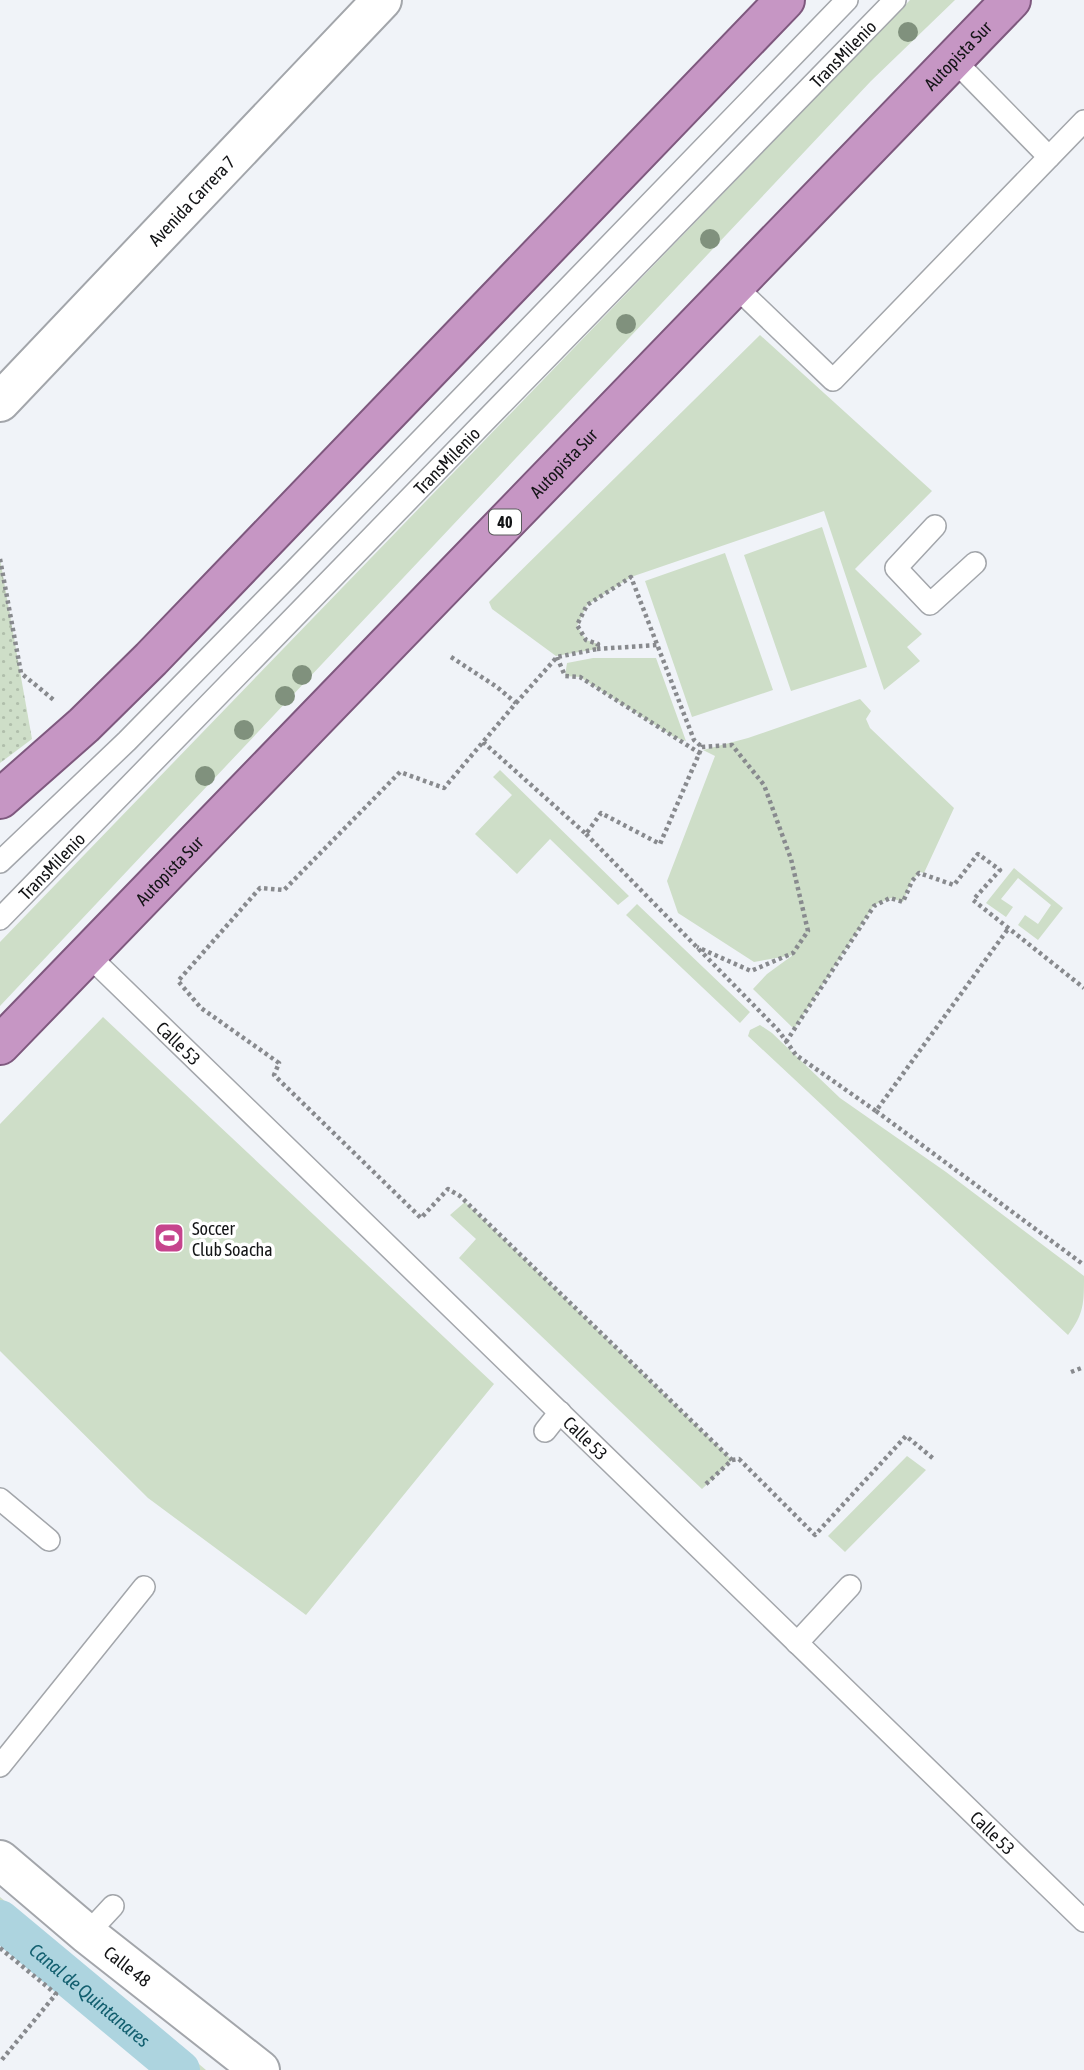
<svg xmlns="http://www.w3.org/2000/svg" width="1084" height="2070" font-family="'Asap Condensed',sans-serif">
	<defs>
		<pattern id="park-dots" width="8" height="8" patternUnits="userSpaceOnUse" patternTransform="scale(1.75)"><rect width="8" height="8" fill="#cedec8"/><path d="M2 2h.1M6 6h.1" fill="none" stroke="#b0beab" stroke-width="1.8" stroke-linecap="round"/></pattern>
	</defs>
	<rect width="100%" height="100%" fill="#f0f3f8"/>
	<path fill="#cedec8" d="M 910,0 L 955,0 L 871,81 L 0,1006 L 0,942 Z
		M 760,335 L 932,491 L 855,569 L 922,634 L 907,647 L 920,661 L 884,690 L 824,511 L 631,577 L 587,605 L 577,626 L 586,640 L 598,644 L 597,649 L 556,656 L 492,609 L 489,602 Z
		M 822,527 L 867,667 L 791,691 L 744,555 Z
		M 725,553 L 773,690 L 692,717 L 645,581 Z
		M 593,658 L 656,658 L 686,741 L 674,737 L 580,677 L 565,676 L 567,663 Z
		M 860,699 L 871,711 L 866,719 L 870,728 L 954,808 L 924,873 L 920,872 L 911,881 L 903,902 L 891,898 L 874,905 L 794,1029 L 753,989 L 767,974 L 793,955 L 754,962 L 678,913 L 667,881 L 715,756 L 703,750 L 748,738 Z
		M 500,770 L 629,896 L 618,905 L 550,839 L 517,874 L 475,834 L 512,795 L 493,777 Z
		M 1014,868 L 1063,908 L 1038,940 L 1018,925 L 1025,915 L 1038,924 L 1051,905 L 1018,878 L 1001,899 L 1013,907 L 1006,917 L 986,903 Z
		M 637,904 L 750,1012 L 740,1023 L 626,915 Z
		M 103,1017 L 494,1384 L 306,1615 L 148,1498 L 0,1351 L 0,1124 Z
		M 760,1025 L 772,1033 L 840,1098 L 946,1172 L 1084,1276 C 1084,1303 1084,1314 1068,1335 L 748,1036 L 750,1030 Z
		M 465,1202 L 732,1460 L 702,1489 L 459,1258 L 476,1239 L 450,1215 Z
		M 907,1456 L 926,1470 L 845,1552 L 828,1536 Z
		M 0,1897 L 206,2070 L 165,2070 L 0,1936 Z"/>
	<path fill="url(#park-dots)" d="M 0,559 L 32,739 L 0,763 Z"/>
	<g fill="none" stroke-linecap="round" stroke-linejoin="round">
		<path stroke="#add4df" stroke-width="40" id="s1" d="M 0,1920 L 180,2070"/>
		<g stroke="#a3a6ab" stroke-width="24">
			<g id="service">
				<path d="M 953,59 L 1049,157"/>
				<path d="M 734,285 L 833,380 L 1084,121"/>
				<path d="M 935,526 L 896,568 L 930,604 L 975,563"/>
				<path d="M 0,862 L 127,741 L 294,571 L 847,0"/>
				<path id="s2" d="M 0,919 L 895,0"/>
				<path id="s3" d="M 87,954 L 1084,1921"/>
				<path d="M 545,1431 L 560,1412"/>
				<path d="M 0,1499 L 49,1540"/>
				<path d="M 797,1643 L 850,1586"/>
				<path d="M 0,1766 L 144,1587"/>
				<path d="M 87,1934 L 113,1906"/>
			</g>
		</g>
		<g stroke="#a3a6ab" stroke-width="42">
			<g id="minor">
				<path id="s4" d="M 0,1860 L 87,1934 L 260,2070"/>
			</g>
		</g>
		<g stroke="#a3a6ab" stroke-width="42">
			<g id="tertiary">
				<path id="s5" d="M 0,402 L 382,0"/>
			</g>
		</g>
		<g stroke="#7e587e" stroke-width="42">
			<g id="trunk">
				<path d="M 0,799 L 84,725 L 151,659 L 785,0"/>
				<path id="s6" d="M 0,1045 L 1011,0"/>
			</g>
		</g>
		<path stroke="#888a8e" stroke-width="4.5" stroke-dasharray="3.5 3.5" stroke-linecap="butt" d="M 0,559 L 21,673 L 55,701
			M 597,649 L 658,645
			M 451,657 L 497,687 L 516,703 L 444,788 L 400,772 L 284,890 L 260,888 L 178,981 L 201,1008 L 279,1063 L 274,1075 L 421,1218 L 448,1189 L 460,1196 L 732,1460 L 706,1484
			M 557,657 L 565,676 L 580,677 L 701,754
			M 516,703 L 557,657 L 597,649 L 598,644 L 586,640 L 577,625 L 587,605 L 631,577 L 694,740 L 702,747
			M 483,742 L 586,834 L 601,813 L 660,844 L 702,747 L 732,745 L 764,785 L 791,859 L 808,931 L 793,953 L 751,971 L 697,947
			M 586,834 L 778,1030 L 796,1055 L 876,1111 L 1008,929
			M 786,1042 L 874,906 L 890,898 L 903,902 L 912,881 L 919,873 L 954,885 L 978,854 L 1000,870 L 973,900 L 1084,988
			M 876,1111 L 1084,1265
			M 1071,1372 L 1084,1367
			M 732,1460 L 739,1459 L 815,1535 L 906,1436 L 935,1460
			M 0,1948 L 56,1994 L 0,2062"/>
		<use href="#service" stroke="#fff" stroke-width="21"/>
		<use href="#minor" stroke="#fff" stroke-width="38"/>
		<use href="#tertiary" stroke="#fff" stroke-width="38"/>
		<use href="#trunk" stroke="#c696c4" stroke-width="38"/>
	</g>
	<g fill="#80917d">
		<circle cx="908" cy="32" r="10"/>
		<circle cx="710" cy="239" r="10"/>
		<circle cx="626" cy="324" r="10"/>
		<circle cx="302" cy="675" r="10"/>
		<circle cx="285" cy="696" r="10"/>
		<circle cx="244" cy="730" r="10"/>
		<circle cx="205" cy="776" r="10"/>
	</g>
	<defs>
		<g id="stadium-square" transform="scale(1.575)"><rect x="-9" y="-9" width="18" height="18" rx="4" fill="#c6448d" stroke="#fff"/><path d="M0-5a6.5 5 0 1 0 0 10a6.5 5 0 1 0 0-10ZM-3.5-1.8h7v3.6h-7Z" fill="#fff"/></g>
	</defs>
	<g fill-rule="evenodd">
		<use href="#stadium-square" x="169" y="1238"/>
	</g>
	<g text-anchor="middle" dominant-baseline="central" stroke-width="7" stroke-linejoin="round" paint-order="stroke">
		<rect fill="#fff" stroke="#5a5a5c" stroke-width="2" x="489" y="509.5" width="32" height="25" rx="5"/>
		<g font-size="16" font-weight="bold" fill="#131416">
			<text x="505" y="522">40</text>
		</g>
		<g font-size="18" fill="#131416" stroke="#fff">
			<text stroke="none"><textPath href="#s2" startOffset="1208">TransMilenio</textPath></text>
			<text stroke="none"><textPath href="#s6" startOffset="1377">Autopista Sur</textPath></text>
			<text stroke="none"><textPath href="#s5" startOffset="278">Avenida Carrera 7</textPath></text>
			<text stroke="none"><textPath href="#s2" startOffset="640">TransMilenio</textPath></text>
			<text stroke="none"><textPath href="#s6" startOffset="810">Autopista Sur</textPath></text>
			<text stroke="none"><textPath href="#s2" startOffset="74">TransMilenio</textPath></text>
			<text stroke="none"><textPath href="#s6" startOffset="243">Autopista Sur</textPath></text>
			<text stroke="none"><textPath href="#s3" startOffset="128">Calle 53</textPath></text>
			<text stroke="none"><textPath href="#s3" startOffset="695">Calle 53</textPath></text>
			<text stroke="none"><textPath href="#s3" startOffset="1262">Calle 53</textPath></text>
			<text stroke="none"><textPath href="#s4" startOffset="166">Calle 48</textPath></text>
		</g>
		<g font-size="18" fill="#131416" stroke="#fff" text-anchor="start">
			<text x="192" y="1228">Soccer<tspan x="192" dy="21">Club Soacha</tspan></text>
		</g>
		<g font-size="19" font-style="italic" fill="#125f6f" stroke="#fff">
			<text stroke="none"><textPath href="#s1" startOffset="117">Canal de Quintanares</textPath></text>
		</g>
	</g>
</svg>
